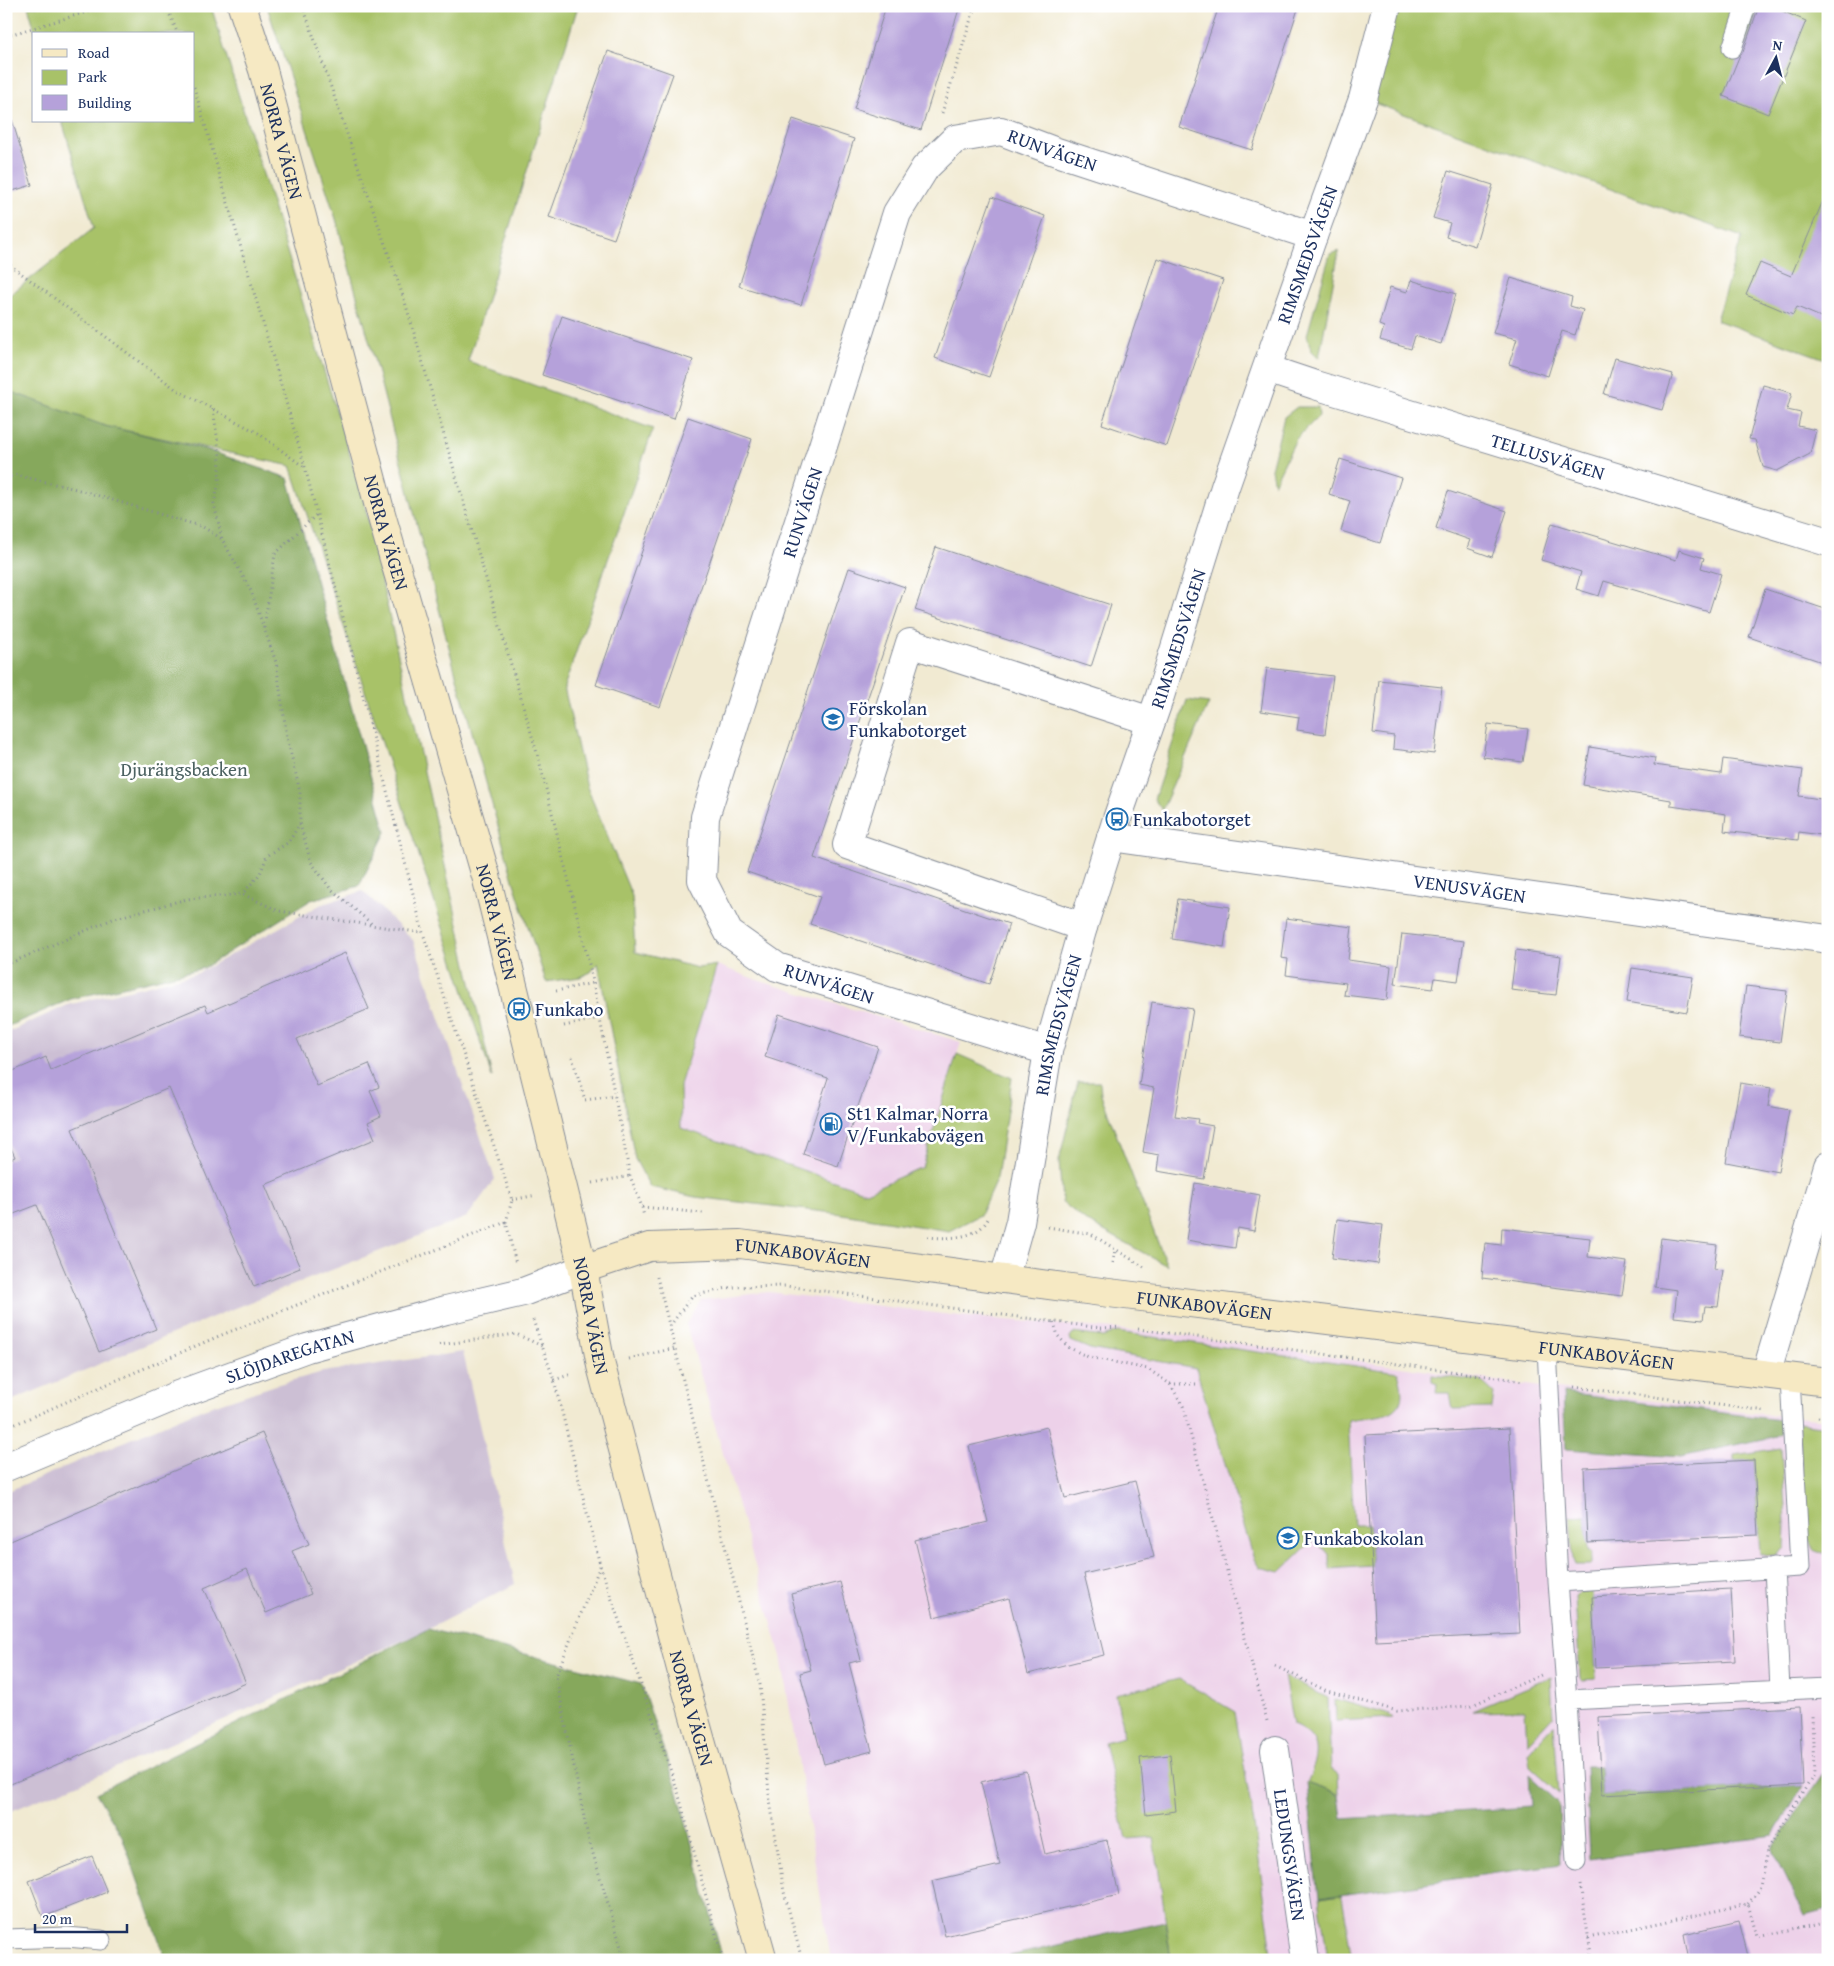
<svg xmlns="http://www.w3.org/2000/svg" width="1834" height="1966" font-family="'Gentium Book Plus',serif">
	<rect width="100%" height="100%" fill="#fff"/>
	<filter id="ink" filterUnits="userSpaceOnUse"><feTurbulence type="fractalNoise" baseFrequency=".02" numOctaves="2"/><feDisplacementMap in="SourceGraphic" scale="10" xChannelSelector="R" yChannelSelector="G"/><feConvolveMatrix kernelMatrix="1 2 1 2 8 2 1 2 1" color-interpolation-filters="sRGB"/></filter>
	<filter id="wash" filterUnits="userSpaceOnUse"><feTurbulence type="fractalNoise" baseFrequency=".0096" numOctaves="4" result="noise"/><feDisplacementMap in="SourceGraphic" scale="20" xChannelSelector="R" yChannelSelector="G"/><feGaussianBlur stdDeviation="1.12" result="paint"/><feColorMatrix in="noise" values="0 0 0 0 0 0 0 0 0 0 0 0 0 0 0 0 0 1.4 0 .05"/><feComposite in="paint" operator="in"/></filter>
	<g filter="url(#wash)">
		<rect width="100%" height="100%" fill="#f1ead2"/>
		<path fill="#edd1e9" d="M 717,965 L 757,980 L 961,1042 L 922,1167 L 866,1192 L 681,1128 L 680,1085 Z
			M 769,1292 L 959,1316 L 1173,1334 L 1517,1384 L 1741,1412 L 1828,1420 L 1828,1960 L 831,1960 L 781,1656 L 686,1324 L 701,1300 Z"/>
		<path fill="#ccbfd4" d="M 363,891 L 413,940 L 495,1179 L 467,1217 L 232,1309 L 6,1403 L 6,1033 L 68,1005 L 198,973 L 320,905 Z
			M 463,1352 L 515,1584 L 428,1629 L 97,1776 L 6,1813 L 6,1492 L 191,1413 L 279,1384 L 323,1372 Z"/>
		<path fill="#a8c268" stroke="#627863" d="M 28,6 L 211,6 L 363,497 L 492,1077 L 291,466 L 105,426 L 6,390 L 6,298 L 94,228 L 62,121 L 194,121 L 194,34 L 36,34 Z
			M 267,6 L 578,6 L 468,361 L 653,429 L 564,687 L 587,787 L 632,896 L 635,952 L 698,968 L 717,965 L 680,1085 L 681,1128 L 866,1192 L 922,1167 L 957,1054 L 1012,1078 L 997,1178 L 980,1215 L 949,1231 L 842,1214 L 695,1197 L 650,1187 L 635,1159 L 598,963 L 591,972 L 580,977 L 546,982 L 513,880 L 454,667 L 380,381 L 336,219 Z
			M 1387,6 L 1828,6 L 1828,360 L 1716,320 L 1742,237 L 1363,99 Z
			M 1339,251 L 1319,358 L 1311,350 L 1307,335 L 1330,254 Z
			M 1297,407 L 1318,407 L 1319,416 L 1296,439 L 1274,484 L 1271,469 L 1284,417 Z
			M 1187,700 L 1209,703 L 1162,810 L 1154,799 Z
			M 1078,1082 L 1100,1082 L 1101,1095 L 1167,1266 L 1086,1221 L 1062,1202 L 1059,1161 Z
			M 1117,1332 L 1398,1372 C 1413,1420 1382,1414 1348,1420 L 1354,1525 L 1369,1525 L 1372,1566 L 1329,1569 L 1329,1554 L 1313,1540 L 1280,1572 L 1259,1567 L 1254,1559 L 1196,1368 L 1090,1349 L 1071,1341 L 1070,1337 L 1073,1333 L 1103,1337 Z
			M 1432,1375 L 1481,1381 L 1494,1393 L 1492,1408 L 1453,1409 L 1450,1393 L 1436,1393 L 1437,1383 L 1432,1381 Z
			M 1799,1423 L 1828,1427 L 1828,1553 C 1812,1553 1810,1548 1805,1535 Z
			M 1781,1448 L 1786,1522 L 1785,1548 L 1777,1555 L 1760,1556 L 1754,1460 L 1734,1461 L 1734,1455 Z
			M 1586,1516 L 1588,1551 L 1592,1551 L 1592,1565 L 1575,1565 L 1573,1560 L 1570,1517 Z
			M 1592,1592 L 1596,1679 L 1583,1680 L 1580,1678 L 1575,1597 L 1580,1593 Z
			M 1284,1676 L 1328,1698 L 1331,1769 L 1338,1774 L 1339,1794 L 1307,1783 C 1318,1757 1325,1739 1293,1725 Z
			M 1551,1677 L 1553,1716 L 1527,1744 L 1525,1710 L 1472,1711 Z
			M 1179,1679 L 1235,1712 L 1254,1825 L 1273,1960 L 1171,1960 L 1154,1837 L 1126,1839 L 1104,1742 L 1124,1737 L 1116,1694 Z
			M 1335,1699 L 1390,1715 L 1393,1718 L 1336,1721 Z
			M 1554,1725 L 1559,1793 L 1530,1767 L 1528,1753 Z
			M 1342,1895 L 1352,1960 L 1328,1960 L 1319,1898 Z"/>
		<path fill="#86a85c" stroke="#506c5d" d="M 6,390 L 105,426 L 205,449 L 288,478 L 386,832 L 359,886 L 311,900 L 204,968 L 71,999 L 6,1027 Z
			M 1563,1393 L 1780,1420 L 1781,1433 L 1777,1436 L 1681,1457 L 1566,1449 Z
			M 428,1629 L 641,1684 L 678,1792 L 723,1960 L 166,1960 L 122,1836 L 96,1793 Z
			M 1586,1766 L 1600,1766 L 1602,1795 L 1803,1785 L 1773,1835 L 1590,1859 Z
			M 1828,1767 L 1828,1909 L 1805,1915 L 1772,1848 Z
			M 1529,1775 L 1559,1803 L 1561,1864 L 1319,1898 L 1307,1783 L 1339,1794 L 1342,1819 L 1531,1807 Z
			M 1165,1921 L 1171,1960 L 992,1960 Z"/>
		<g id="blocks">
			<path fill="#b5a1da" d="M 886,6 L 960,6 L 921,130 L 854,109 Z
				M 1219,6 L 1299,6 L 1252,150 L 1179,127 Z
				M 1759,6 L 1770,6 L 1806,21 L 1768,114 L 1723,96 L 1739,57 L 1743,52 Z
				M 608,51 L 673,74 L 614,239 L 549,217 Z
				M 793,119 L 854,139 L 801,305 L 739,286 Z
				M 12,120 L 32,185 L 6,193 L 6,121 Z
				M 1448,171 L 1493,185 L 1475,246 L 1446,237 L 1450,223 L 1433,218 Z
				M 1828,189 L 1828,320 L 1797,307 L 1793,315 L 1746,295 L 1760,263 L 1791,276 Z
				M 992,197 L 1045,216 L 989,377 L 935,358 Z
				M 1157,258 L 1223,280 L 1167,446 L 1102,424 Z
				M 1511,278 L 1572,297 L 1570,306 L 1583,310 L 1575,335 L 1562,331 L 1548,376 L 1509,364 L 1517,339 L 1493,333 Z
				M 1411,280 L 1456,294 L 1441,344 L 1415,336 L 1411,349 L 1380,340 L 1384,327 L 1379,325 L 1390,287 L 1407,292 Z
				M 562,316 L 693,360 L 674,419 L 542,375 Z
				M 1615,358 L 1673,374 L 1662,410 L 1604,394 Z
				M 1763,385 L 1792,393 L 1787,410 L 1801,413 L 1798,426 L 1816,430 L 1810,454 L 1777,471 L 1763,467 L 1755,440 L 1749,439 Z
				M 688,417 L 752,439 L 660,707 L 596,685 Z
				M 1340,459 L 1401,478 L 1380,543 L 1341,531 L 1350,501 L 1329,494 Z
				M 1448,491 L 1507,511 L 1492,557 L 1467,548 L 1470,540 L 1436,528 Z
				M 1552,523 L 1676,560 L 1679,550 L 1704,558 L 1701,568 L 1721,574 L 1709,612 L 1604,581 L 1599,596 L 1576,589 L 1581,572 L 1541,560 Z
				M 936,547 L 1111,605 L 1091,667 L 915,610 Z
				M 849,568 L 905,587 L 814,858 L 1009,924 L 989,984 L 810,924 L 820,897 L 747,872 Z
				M 1765,589 L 1828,610 L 1828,664 L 1749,637 Z
				M 1267,668 L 1333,676 L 1325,734 L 1297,730 L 1299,717 L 1261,711 Z
				M 1379,680 L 1442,687 L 1434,754 L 1393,749 L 1394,736 L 1373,733 Z
				M 1488,724 L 1528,729 L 1523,762 L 1483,757 Z
				M 1590,747 L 1655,758 L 1654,765 L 1721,774 L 1723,759 L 1803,770 L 1799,796 L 1828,800 L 1828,836 L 1799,832 L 1798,840 L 1724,831 L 1726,814 L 1671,806 L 1671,800 L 1583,785 Z
				M 1178,899 L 1230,907 L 1224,947 L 1172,939 Z
				M 1286,918 L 1352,927 L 1348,960 L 1391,966 L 1387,1000 L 1344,995 L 1346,983 L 1286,975 L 1288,959 L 1281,958 Z
				M 1402,934 L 1464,941 L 1458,981 L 1435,978 L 1433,989 L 1395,984 Z
				M 1516,950 L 1561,956 L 1556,995 L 1511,990 Z
				M 345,953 L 369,1009 L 297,1039 L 317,1086 L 369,1064 L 379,1087 L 370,1091 L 381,1116 L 368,1122 L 375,1139 L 265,1185 L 300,1268 L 254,1287 L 169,1088 L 72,1129 L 156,1329 L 99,1352 L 37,1205 L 6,1217 L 6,1161 L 15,1157 L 6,1137 L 6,1074 L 46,1057 L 51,1070 L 205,1005 L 208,1012 Z
				M 1632,968 L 1693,977 L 1687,1012 L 1627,1002 Z
				M 1746,986 L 1787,991 L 1780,1042 L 1739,1037 Z
				M 1152,1002 L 1193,1009 L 1175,1116 L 1198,1119 L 1197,1123 L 1213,1126 L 1204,1179 L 1157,1171 L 1159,1155 L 1143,1152 L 1154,1088 L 1139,1085 Z
				M 779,1014 L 878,1047 L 838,1166 L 803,1154 L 828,1078 L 765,1057 Z
				M 1740,1083 L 1771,1088 L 1768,1106 L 1789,1110 L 1778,1172 L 1726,1162 Z
				M 1195,1183 L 1260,1195 L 1254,1231 L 1238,1228 L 1235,1248 L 1186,1240 Z
				M 1337,1219 L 1383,1225 L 1378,1264 L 1332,1258 Z
				M 1502,1228 L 1590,1238 L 1588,1257 L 1627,1262 L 1622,1296 L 1482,1278 L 1485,1243 L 1501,1245 Z
				M 1661,1238 L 1717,1245 L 1714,1269 L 1723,1270 L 1718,1307 L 1705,1306 L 1703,1320 L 1674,1317 L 1677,1290 L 1655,1287 Z
				M 1047,1427 L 1065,1498 L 1135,1481 L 1154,1557 L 1084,1574 L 1104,1655 L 1028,1674 L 1009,1598 L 934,1617 L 915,1540 L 988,1522 L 969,1446 Z
				M 1509,1428 L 1520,1634 L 1376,1641 L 1365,1435 Z
				M 262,1433 L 309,1544 L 292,1551 L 311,1594 L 266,1613 L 247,1569 L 204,1588 L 246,1683 L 70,1760 L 70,1759 L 6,1786 L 6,1543 Z
				M 1754,1460 L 1758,1535 L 1587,1543 L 1584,1468 Z
				M 840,1582 L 861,1660 L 849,1663 L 872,1751 L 824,1764 L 800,1673 L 811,1670 L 791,1594 Z
				M 1731,1589 L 1735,1661 L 1596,1668 L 1592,1597 Z
				M 1799,1707 L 1803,1785 L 1602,1795 L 1598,1717 Z
				M 1170,1755 L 1176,1811 L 1146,1815 L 1140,1758 Z
				M 1026,1771 L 1045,1854 L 1107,1840 L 1119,1895 L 945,1936 L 932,1881 L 1000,1865 L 981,1782 Z
				M 92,1856 L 107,1892 L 43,1917 L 29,1881 Z
				M 1739,1921 L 1749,1960 L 1689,1960 L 1684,1934 Z"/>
		</g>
	</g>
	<g filter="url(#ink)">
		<use href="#blocks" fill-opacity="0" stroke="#868c98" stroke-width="1"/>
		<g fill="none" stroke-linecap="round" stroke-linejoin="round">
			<g stroke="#868c98" stroke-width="21">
				<path id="lane" d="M 1732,48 L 1746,6
					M 1547,1347 L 1558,1582 L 1567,1700 L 1576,1861
					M 1774,1568 L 1780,1689
					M 1558,1582 L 1800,1567 L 1790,1377
					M 1567,1700 L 1828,1688
					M 6,1939 L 67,1937 L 101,1940"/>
			</g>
			<g stroke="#868c98" stroke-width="30">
				<g id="street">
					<path id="s1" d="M 1267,369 L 1315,385 L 1828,542"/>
					<path id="s2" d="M 1111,837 L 1828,939"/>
					<path d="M 1083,927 L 847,845 L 910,643 L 1151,721"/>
					<path id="s3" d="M 1048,1051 L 777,967 L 729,933 L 702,880 L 705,817 L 897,213 L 925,168 L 955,139 L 1001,131 L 1054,151 L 1313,236"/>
					<path id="s4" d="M 1004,1279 L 1020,1222 L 1048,1051 L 1083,927 L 1117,819 L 1160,696 L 1225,487 L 1313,236 L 1363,99 L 1387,6"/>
					<path d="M 1766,1374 L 1828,1166"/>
					<path id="s5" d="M 6,1467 L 178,1395 L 307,1348 L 446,1310 L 523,1292 L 583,1269"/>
					<path id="s6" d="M 1275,1750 L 1305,1960"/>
				</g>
			</g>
			<g stroke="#868c98" stroke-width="30">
				<g id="secondary">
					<path id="s7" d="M 242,6 L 263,70 L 381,514 L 486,876 L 583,1269 L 601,1366 L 686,1688 L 763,1960"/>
					<path id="s8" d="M 583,1269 L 649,1247 L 740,1244 L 1109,1293 L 1828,1382"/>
				</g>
			</g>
			<path stroke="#868c98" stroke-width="3" stroke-dasharray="1 4" stroke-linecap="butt" d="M 166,6 L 178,34
				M 303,6 L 405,302 L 539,760 L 591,972 L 630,1176 L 642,1207 L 644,1217
				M 6,36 L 107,6
				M 194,87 L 305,467 L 423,933 L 512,1200 L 506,1222 L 516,1264
				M 942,113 L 975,6
				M 6,262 L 177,390 L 258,433 L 304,467
				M 213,409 L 220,455 L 219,483 L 214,503 L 222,539
				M 6,478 L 16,475 L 76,489 L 203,527 L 222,539 L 251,591 L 276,662 L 287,737 L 300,792 L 300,823 L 289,842 L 267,856 L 260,874 L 242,894
				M 264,628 L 275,554 L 317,514
				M 300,824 L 311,862 L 330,888 L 373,925
				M 6,965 L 115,918 L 187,899 L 242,894 L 279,911 L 423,933
				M 556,991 L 593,983
				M 564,1026 L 600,1018
				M 572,1057 L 585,1100 L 615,1096
				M 593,1183 L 630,1176
				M 512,1200 L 536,1195
				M 642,1207 L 703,1213
				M 1048,1227 L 1091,1234 L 1144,1267
				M 928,1237 C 947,1239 978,1239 988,1219
				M 1113,1263 L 1115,1249
				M 657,1277 L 760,1685 L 769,1794 L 784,1892 L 802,1960
				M 533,1320 L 554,1380 L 600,1565 L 678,1792 L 723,1960
				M 1054,1322 L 1058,1336 L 1068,1347 L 1088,1357 L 1148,1369 L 1170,1384 L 1183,1406 L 1267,1721
				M 670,1326 L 692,1296 L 732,1287 L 786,1286 L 1101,1328 L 1120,1327
				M 1138,1329 L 1524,1381
				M 439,1345 L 516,1334 L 542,1346
				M 629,1359 L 675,1348
				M 554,1380 L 572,1374
				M 1170,1384 L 1197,1384
				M 1574,1387 L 1767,1411
				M 1818,1417 L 1828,1419
				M 6,1428 L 219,1336 L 506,1222
				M 600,1566 L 556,1676 L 588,1837 L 625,1960
				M 1275,1666 L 1327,1691 L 1397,1711 L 1470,1706 L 1541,1675
				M 1580,1884 L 1592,1960
				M 1748,1904 L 1759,1890 L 1768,1847 L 1814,1775 L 1812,1714
				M 1588,1938 L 1748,1904 L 1757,1937 L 1828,1921"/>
			<use href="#lane" stroke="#fff" stroke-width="19"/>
			<use href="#street" stroke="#fff" stroke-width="28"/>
			<use href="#secondary" stroke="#f6e9c3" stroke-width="28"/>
		</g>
	</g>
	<defs>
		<g id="school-ring" transform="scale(1.125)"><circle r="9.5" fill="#fff" stroke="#1f6fb2" stroke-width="1.5"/><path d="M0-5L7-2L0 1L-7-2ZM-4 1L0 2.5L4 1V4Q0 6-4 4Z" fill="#1f6fb2"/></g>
		<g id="bus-ring" transform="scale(1.125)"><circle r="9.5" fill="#fff" stroke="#1f6fb2" stroke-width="1.5"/><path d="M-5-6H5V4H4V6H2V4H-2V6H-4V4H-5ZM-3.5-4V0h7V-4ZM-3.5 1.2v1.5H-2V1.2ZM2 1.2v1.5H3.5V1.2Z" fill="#1f6fb2"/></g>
		<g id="fuel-ring" transform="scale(1.125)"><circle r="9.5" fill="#fff" stroke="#1f6fb2" stroke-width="1.5"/><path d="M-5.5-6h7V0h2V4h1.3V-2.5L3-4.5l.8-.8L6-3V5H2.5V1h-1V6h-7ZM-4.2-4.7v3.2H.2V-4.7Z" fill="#1f6fb2"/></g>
	</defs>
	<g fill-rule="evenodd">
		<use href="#school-ring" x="833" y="719"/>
		<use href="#bus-ring" x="1117" y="819"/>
		<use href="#bus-ring" x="519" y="1009"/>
		<use href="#fuel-ring" x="831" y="1124"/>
		<use href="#school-ring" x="1288" y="1538"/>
	</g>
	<g text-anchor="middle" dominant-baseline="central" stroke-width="5" stroke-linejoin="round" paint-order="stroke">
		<g font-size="19" fill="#1b2f5e" stroke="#fff">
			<text stroke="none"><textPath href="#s7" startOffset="141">NORRA VÄGEN</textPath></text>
			<text stroke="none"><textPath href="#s3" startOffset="1295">RUNVÄGEN</textPath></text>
			<text stroke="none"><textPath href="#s4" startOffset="1070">RIMSMEDSVÄGEN</textPath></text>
			<text stroke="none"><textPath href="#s1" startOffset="294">TELLUSVÄGEN</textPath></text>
			<text stroke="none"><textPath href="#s3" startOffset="785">RUNVÄGEN</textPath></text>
			<text stroke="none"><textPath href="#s7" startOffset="546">NORRA VÄGEN</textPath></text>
			<text stroke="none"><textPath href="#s4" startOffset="665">RIMSMEDSVÄGEN</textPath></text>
			<text stroke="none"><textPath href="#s2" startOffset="362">VENUSVÄGEN</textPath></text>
			<text stroke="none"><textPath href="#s7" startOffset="951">NORRA VÄGEN</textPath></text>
			<text transform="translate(829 983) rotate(18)">RUNVÄGEN</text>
			<text stroke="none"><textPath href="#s4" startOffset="260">RIMSMEDSVÄGEN</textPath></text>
			<text stroke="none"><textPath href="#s8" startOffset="224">FUNKABOVÄGEN</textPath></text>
			<text stroke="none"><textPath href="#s8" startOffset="629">FUNKABOVÄGEN</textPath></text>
			<text stroke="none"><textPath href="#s7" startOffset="1356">NORRA VÄGEN</textPath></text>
			<text stroke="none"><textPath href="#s8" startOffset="1034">FUNKABOVÄGEN</textPath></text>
			<text stroke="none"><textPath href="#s5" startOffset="305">SLÖJDAREGATAN</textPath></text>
			<text stroke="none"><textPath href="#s7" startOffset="1761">NORRA VÄGEN</textPath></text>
			<text stroke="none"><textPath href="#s6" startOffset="106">LEDUNGSVÄGEN</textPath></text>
		</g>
		<g font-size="19" fill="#1b2f5e" stroke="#fff" text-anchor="start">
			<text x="849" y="708">Förskolan<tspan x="849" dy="22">Funkabotorget</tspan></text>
			<text x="1133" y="819">Funkabotorget</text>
			<text x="535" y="1009">Funkabo</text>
			<text x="847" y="1113">St1 Kalmar, Norra<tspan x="847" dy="22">V/Funkabovägen</tspan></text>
			<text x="1304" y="1538">Funkaboskolan</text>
		</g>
		<g font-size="19" fill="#4c6262" stroke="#fff">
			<text x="184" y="769">Djurängsbacken</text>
		</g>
	</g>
	<rect width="1834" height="1966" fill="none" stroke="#fff" stroke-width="25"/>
	<rect x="32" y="32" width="162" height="90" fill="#ffffff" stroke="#a4acbf"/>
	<rect x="42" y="49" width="25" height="8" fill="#f6e9c3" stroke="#a4acbf"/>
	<text x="78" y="58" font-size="15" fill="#1b2f5e">Road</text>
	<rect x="42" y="70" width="25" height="15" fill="#a8c268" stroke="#a4acbf"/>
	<text x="78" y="82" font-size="15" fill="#1b2f5e">Park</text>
	<rect x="42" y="95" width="25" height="15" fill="#b5a1da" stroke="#a4acbf"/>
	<text x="78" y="108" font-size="15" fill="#1b2f5e">Building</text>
	<g transform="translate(1776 58) rotate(7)" stroke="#ffffff" stroke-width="4" paint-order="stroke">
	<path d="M0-4L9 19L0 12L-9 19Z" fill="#1b2f5e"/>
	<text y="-8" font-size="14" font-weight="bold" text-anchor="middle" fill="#1b2f5e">N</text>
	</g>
	<path d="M35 1924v8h92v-8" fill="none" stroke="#1b2f5e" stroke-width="2.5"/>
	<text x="42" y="1924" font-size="15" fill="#1b2f5e" stroke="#ffffff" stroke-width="4" paint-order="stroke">20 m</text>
</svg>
